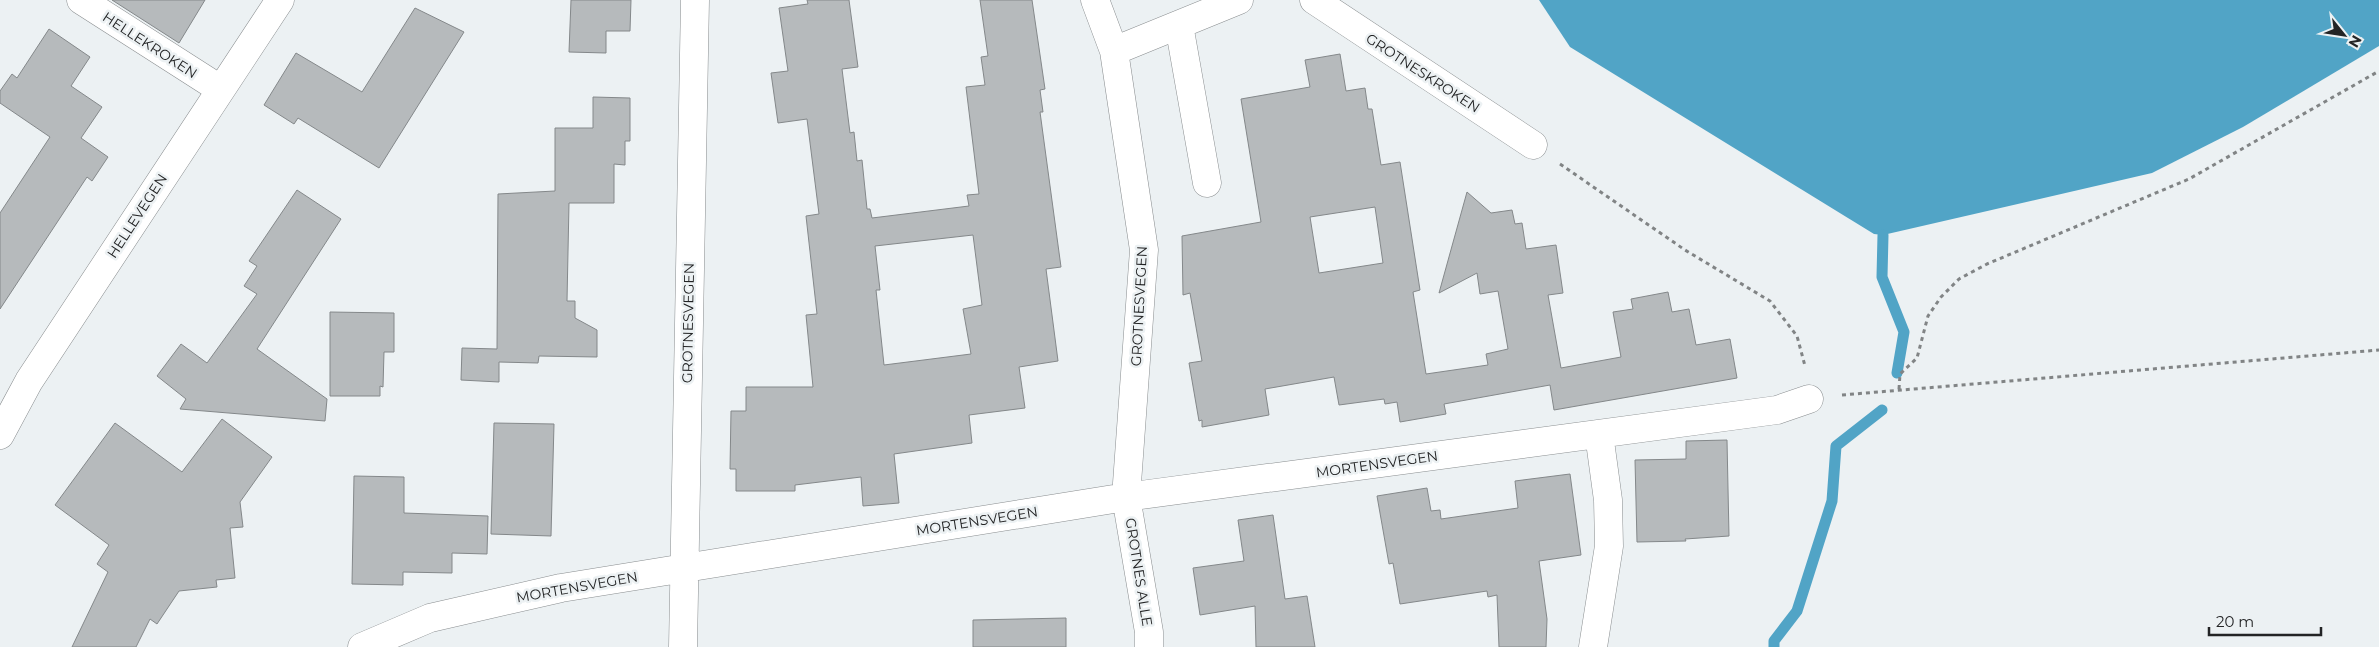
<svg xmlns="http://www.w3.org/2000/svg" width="2379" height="647" font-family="Montserrat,sans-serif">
	<rect width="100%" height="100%" fill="#ecf1f3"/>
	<path fill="#51a4c6" d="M 1539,0 L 2379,0 L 2379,46 L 2243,127 L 2152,173 L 1883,235 L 1874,234 L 1570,47 Z"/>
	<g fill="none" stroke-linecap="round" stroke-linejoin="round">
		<path stroke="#51a4c6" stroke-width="11" d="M 1883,235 L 1882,277 L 1904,332 L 1897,373
			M 1774,647 L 1774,641 L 1797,611 L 1832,501 L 1836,446 L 1882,410"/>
	</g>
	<path fill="#b6babc" stroke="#84888a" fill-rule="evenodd" d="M 112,0 L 205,0 L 179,43 Z
		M 571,0 L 631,0 L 630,31 L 606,31 L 606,53 L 569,52 Z
		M 807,0 L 849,0 L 858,67 L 842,69 L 850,133 L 854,132 L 857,161 L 862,160 L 867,209 L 870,209 L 872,218 L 969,206 L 967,195 L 979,194 L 966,87 L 985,85 L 981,57 L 988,56 L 980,0 L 1032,0 L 1045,89 L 1040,90 L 1043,112 L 1040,112 L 1061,267 L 1046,269 L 1058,361 L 1019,367 L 1025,408 L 969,415 L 972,443 L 894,454 L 899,503 L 863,506 L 861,477 L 795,485 L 795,491 L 736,491 L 736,469 L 730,469 L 731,411 L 746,411 L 746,387 L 813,387 L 806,315 L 817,314 L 806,216 L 819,214 L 807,119 L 778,123 L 771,73 L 788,71 L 779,8 L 808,4 ZM 973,235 L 982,305 L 963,309 L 971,354 L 884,365 L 876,290 L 880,290 L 875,246 Z
		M 415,8 L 464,32 L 379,168 L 298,118 L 294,124 L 264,105 L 296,53 L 362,92 Z
		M 49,29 L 90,57 L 71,86 L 102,107 L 81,138 L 108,157 L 92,181 L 87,177 L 0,309 L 0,213 L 50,137 L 0,103 L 0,91 L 12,74 L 17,78 Z
		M 1340,54 L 1346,91 L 1365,88 L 1368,109 L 1372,109 L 1381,165 L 1400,162 L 1420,290 L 1413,292 L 1426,374 L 1488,365 L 1486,354 L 1508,349 L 1498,291 L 1480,294 L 1477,273 L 1439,293 L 1467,192 L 1491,213 L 1512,210 L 1515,224 L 1522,223 L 1526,249 L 1556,245 L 1563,293 L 1548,295 L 1561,368 L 1621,357 L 1613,312 L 1633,309 L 1631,299 L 1668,292 L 1672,312 L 1689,309 L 1696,345 L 1730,339 L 1737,378 L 1554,410 L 1550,385 L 1444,404 L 1446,414 L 1400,422 L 1397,402 L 1385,404 L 1384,399 L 1339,405 L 1334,377 L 1265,389 L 1269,415 L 1202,427 L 1202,420 L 1199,421 L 1189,363 L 1202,361 L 1190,293 L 1183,295 L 1182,236 L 1261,222 L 1241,99 L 1310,87 L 1305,60 ZM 1375,207 L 1383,263 L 1319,273 L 1310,217 Z
		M 593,97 L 630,98 L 630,141 L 625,141 L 625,165 L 614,164 L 614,203 L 569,203 L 567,301 L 575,301 L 575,318 L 597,330 L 597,357 L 539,356 L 538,363 L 499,362 L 499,382 L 461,380 L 462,348 L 497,349 L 498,194 L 555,191 L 555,128 L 593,128 Z
		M 297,190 L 341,219 L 257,349 L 327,399 L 325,421 L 180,409 L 186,399 L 157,376 L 181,344 L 207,363 L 257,294 L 244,286 L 257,266 L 249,261 Z
		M 330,312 L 394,313 L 394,352 L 384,352 L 383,387 L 380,386 L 380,396 L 330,396 Z
		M 222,419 L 272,457 L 240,502 L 243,527 L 230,528 L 235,578 L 216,580 L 217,587 L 179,591 L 157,624 L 150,619 L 136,647 L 72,647 L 108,572 L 97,564 L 109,545 L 55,505 L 115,423 L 182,472 Z
		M 494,423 L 554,424 L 551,536 L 491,534 Z
		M 1727,440 L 1729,536 L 1685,539 L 1686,541 L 1637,542 L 1635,460 L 1686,459 L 1686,441 Z
		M 1570,474 L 1581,555 L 1539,561 L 1547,619 L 1546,647 L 1499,647 L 1497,595 L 1488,597 L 1487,591 L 1400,604 L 1393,563 L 1389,564 L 1377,496 L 1427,488 L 1431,511 L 1440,510 L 1441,519 L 1518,508 L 1515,481 Z
		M 354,476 L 404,477 L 404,513 L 488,516 L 487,554 L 452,553 L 452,573 L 403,572 L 403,585 L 352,584 Z
		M 1273,515 L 1285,599 L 1307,596 L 1315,647 L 1256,647 L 1255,606 L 1200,615 L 1193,568 L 1244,561 L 1238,520 Z
		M 1066,618 L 1066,647 L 973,647 L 973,620 Z"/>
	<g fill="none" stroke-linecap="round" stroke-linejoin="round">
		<g stroke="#898d8f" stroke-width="29">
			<path id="minor" d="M 81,0 L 220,89
				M 1095,0 L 1114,51 L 1144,250 L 1126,497 L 1149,632 L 1149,647
				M 1314,0 L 1533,145
				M 1179,25 L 1207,183
				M 1114,51 L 1239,0
				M 0,435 L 29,381 L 280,0
				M 362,647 L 430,618 L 561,588 L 1126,497 L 1777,410 L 1809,399
				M 683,647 L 695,0
				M 1593,647 L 1609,546 L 1608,500 L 1599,434"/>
		</g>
		<path stroke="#818485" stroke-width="3" stroke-dasharray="4 4" stroke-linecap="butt" d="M 1560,164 L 1685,250 L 1770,301 L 1797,336 L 1805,366
			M 1899,389 L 1900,374 L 1917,358 L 1928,316 L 1941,297 L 1959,279 L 1987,264 L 2189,179 L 2379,71
			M 1842,395 L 2379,350"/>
		<use href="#minor" stroke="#fff" stroke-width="28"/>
	</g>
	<g text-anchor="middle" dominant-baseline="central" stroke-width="5" stroke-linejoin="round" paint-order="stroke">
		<g font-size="14" fill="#232425" stroke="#ecf1f3">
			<text transform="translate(150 45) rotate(33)">HELLEKROKEN</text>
			<text transform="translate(1423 73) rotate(33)">GROTNESKROKEN</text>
			<text transform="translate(137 216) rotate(-57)">HELLEVEGEN</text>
			<text transform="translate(1139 306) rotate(-87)">GROTNESVEGEN</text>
			<text transform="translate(688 323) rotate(-89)">GROTNESVEGEN</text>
			<text transform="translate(1377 464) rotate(-8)">MORTENSVEGEN</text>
			<text transform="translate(977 521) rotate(-9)">MORTENSVEGEN</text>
			<text transform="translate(1139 572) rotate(81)">GROTNES ALLE</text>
			<text transform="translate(577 587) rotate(-10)">MORTENSVEGEN</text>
		</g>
	</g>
	<g transform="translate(2344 35) rotate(120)" stroke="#ecf1f3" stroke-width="4" paint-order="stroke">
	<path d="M0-4L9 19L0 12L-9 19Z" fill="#232425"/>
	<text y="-8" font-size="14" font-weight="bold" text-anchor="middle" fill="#232425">N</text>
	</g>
	<path d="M2209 627v8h112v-8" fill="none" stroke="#232425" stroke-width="2.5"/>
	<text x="2216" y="627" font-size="15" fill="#232425" stroke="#ecf1f3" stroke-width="4" paint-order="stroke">20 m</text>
</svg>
